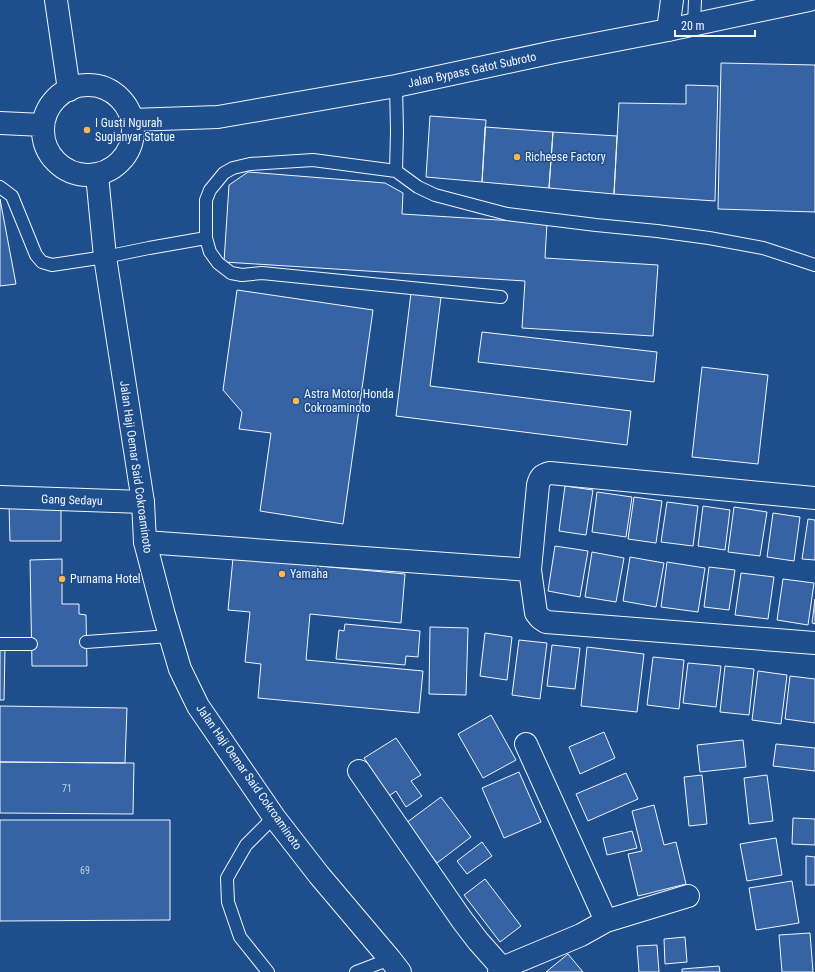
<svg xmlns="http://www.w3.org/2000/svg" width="815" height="972" font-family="'Roboto Condensed',sans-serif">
	<rect width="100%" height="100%" fill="#1f4e8c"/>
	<path fill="#3563a3" stroke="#f2f6ff" d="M 721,63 L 815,65 L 815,212 L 718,209 Z
		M 686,85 L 718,86 L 715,201 L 614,194 L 619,103 L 686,104 Z
		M 430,116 L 486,120 L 482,182 L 426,177 Z
		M 485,127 L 553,132 L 549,188 L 482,182 Z
		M 553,132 L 617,136 L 614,194 L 549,188 Z
		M 248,172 L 385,183 L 403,193 L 402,214 L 547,223 L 545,258 L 658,265 L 653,336 L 522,328 L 525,281 L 224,262 L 229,185 Z
		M 0,199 L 16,284 L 0,286 Z
		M 237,290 L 373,310 L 343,524 L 260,511 L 271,433 L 239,429 L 242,412 L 223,390 Z
		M 411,293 L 441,297 L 430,386 L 631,411 L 627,445 L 396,416 Z
		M 482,332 L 657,352 L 654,382 L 478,362 Z
		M 702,367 L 768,375 L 758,464 L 692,457 Z
		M 565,486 L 593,490 L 586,535 L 559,531 Z
		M 597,492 L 632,497 L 626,537 L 592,532 Z
		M 634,497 L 662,501 L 656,543 L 628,539 Z
		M 667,502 L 698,506 L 693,546 L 661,542 Z
		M 61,503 L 61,541 L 10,541 L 9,504 Z
		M 703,506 L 730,510 L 725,550 L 698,546 Z
		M 734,507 L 767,512 L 760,556 L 728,552 Z
		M 773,513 L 800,517 L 794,561 L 767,557 Z
		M 808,519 L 815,520 L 815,560 L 802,559 Z
		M 555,546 L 588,551 L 580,597 L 548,591 Z
		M 592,552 L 624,558 L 616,602 L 585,597 Z
		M 630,557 L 664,563 L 656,607 L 623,601 Z
		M 233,558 L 405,574 L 401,623 L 310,614 L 306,660 L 423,671 L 419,713 L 258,698 L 261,664 L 245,662 L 250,612 L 228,610 Z
		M 62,559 L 62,604 L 79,604 L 79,614 L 86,615 L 87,666 L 32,666 L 30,560 Z
		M 667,562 L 705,568 L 698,612 L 661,607 Z
		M 709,567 L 735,570 L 729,610 L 704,607 Z
		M 741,573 L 774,577 L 768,619 L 735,615 Z
		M 783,579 L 814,583 L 808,625 L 777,620 Z
		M 815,599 L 815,624 L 812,623 Z
		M 345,624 L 420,631 L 418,657 L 406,656 L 405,665 L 336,659 L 339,630 L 344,631 Z
		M 430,627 L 468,628 L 466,695 L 429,694 Z
		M 485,633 L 512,637 L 507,680 L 480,676 Z
		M 519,640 L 547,643 L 540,699 L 512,695 Z
		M 552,645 L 580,648 L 575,689 L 547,686 Z
		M 587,647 L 644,654 L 637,712 L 581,706 Z
		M 0,648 L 5,648 L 4,700 L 0,700 Z
		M 653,657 L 684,660 L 679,709 L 647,705 Z
		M 688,663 L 721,666 L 716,707 L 683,703 Z
		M 725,666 L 754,669 L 749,715 L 720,712 Z
		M 758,671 L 787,675 L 781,724 L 752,720 Z
		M 790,676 L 815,679 L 815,723 L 785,719 Z
		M 0,706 L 127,708 L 125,763 L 0,762 Z
		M 491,715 L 516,760 L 483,778 L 458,734 Z
		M 604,732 L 615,758 L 580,774 L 569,747 Z
		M 396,738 L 421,775 L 411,781 L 422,796 L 406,807 L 396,791 L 389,796 L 364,758 Z
		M 743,740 L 746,767 L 700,772 L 697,745 Z
		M 776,744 L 815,748 L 815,771 L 773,766 Z
		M 0,762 L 134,763 L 133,814 L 0,813 Z
		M 519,772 L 541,822 L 504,838 L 482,788 Z
		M 626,773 L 638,799 L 588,821 L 576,794 Z
		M 702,775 L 707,824 L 689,826 L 684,777 Z
		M 767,775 L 773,821 L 749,824 L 744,778 Z
		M 441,797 L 471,837 L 437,863 L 406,823 Z
		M 654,805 L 664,845 L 676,842 L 686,884 L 638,896 L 628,854 L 642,851 L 632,811 Z
		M 793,818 L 815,819 L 815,845 L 792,844 Z
		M 0,820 L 170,820 L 170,920 L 0,921 Z
		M 632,831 L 637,848 L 607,855 L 603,838 Z
		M 776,838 L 782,875 L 747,881 L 740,844 Z
		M 482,842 L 492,856 L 467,874 L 457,861 Z
		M 806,856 L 815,857 L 815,885 L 806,885 Z
		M 485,879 L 521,926 L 500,942 L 464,895 Z
		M 792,881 L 799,923 L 756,930 L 749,888 Z
		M 810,933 L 813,972 L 782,972 L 779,935 Z
		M 685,937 L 687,962 L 665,964 L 664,939 Z
		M 657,945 L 659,972 L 639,972 L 637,946 Z
		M 568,954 L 583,972 L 546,972 Z
		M 719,966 L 720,972 L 682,972 L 682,969 Z"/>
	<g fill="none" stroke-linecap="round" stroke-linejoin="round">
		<g stroke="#f2f6ff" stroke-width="14">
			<path id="lane" d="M 694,24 L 695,0
				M 396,171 L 397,131 L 396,86
				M 0,187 L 12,196 L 36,255 L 42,262 L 52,265 L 105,257 L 149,248 L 206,238
				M 501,297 L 262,273 L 242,275 L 231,273 L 218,263 L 210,252 L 206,238 L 206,200 L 210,190 L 224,173 L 233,168 L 250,164 L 313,160 L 396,171 L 418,187 L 435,195 L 507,214 L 596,225 L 657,231 L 709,238 L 763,248 L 815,265
				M 86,642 L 170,636
				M 0,644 L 31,644
				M 268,972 L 240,937 L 228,902 L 227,878 L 246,845 L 274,817
				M 356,972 L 390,959"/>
		</g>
		<g stroke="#f2f6ff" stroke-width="24">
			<path id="street" d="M 668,30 L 672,0
				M 0,497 L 143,502
				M 815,498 L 550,473 C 542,475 540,477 538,485 L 530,570 L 536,613 L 540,618 L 546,622 L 815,643
				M 145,542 L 530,570
				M 526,744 L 606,921
				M 359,771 L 462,920 L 478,941 L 502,968
				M 499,972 L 502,968 L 581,935 L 606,921 L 688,896"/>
		</g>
		<g stroke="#f2f6ff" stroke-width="24">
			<path id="highway" d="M 56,0 L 69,90
				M43 130a45 45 0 1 1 90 0a45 45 0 1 1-90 0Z
				M 132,120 L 218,117 L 396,86 L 554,52 L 668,30 L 809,0
				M 0,123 L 43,125
				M 97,175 L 105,257 L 143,502 L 145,542 L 164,615 L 180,669 L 198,706 L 274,817 L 319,875 L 390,959 L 400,972"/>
		</g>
		<use href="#lane" stroke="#1f4e8c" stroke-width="12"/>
		<use href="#street" stroke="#1f4e8c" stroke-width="22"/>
		<use href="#highway" stroke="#1f4e8c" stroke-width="22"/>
	</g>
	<g fill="#ffb74d" stroke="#1f4e8c" stroke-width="1.5">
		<circle cx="87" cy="130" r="4"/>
		<circle cx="517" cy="157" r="4"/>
		<circle cx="296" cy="401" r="4"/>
		<circle cx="282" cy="574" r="4"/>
		<circle cx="62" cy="579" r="4"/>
	</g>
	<g text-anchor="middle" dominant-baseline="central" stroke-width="3" stroke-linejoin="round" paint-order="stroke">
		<g font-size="10" fill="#c3d1e8">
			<text x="67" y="788">71</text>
			<text x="85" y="870">69</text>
		</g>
		<g font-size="12" fill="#f2f6ff" stroke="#1f4e8c">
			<text transform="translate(472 70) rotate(-12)">Jalan Bypass Gatot Subroto</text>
			<text transform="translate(136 467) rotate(82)">Jalan Haji Oemar Said Cokroaminoto</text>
			<text transform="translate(72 500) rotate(2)">Gang Sedayu</text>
			<text transform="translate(249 777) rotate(55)">Jalan Haji Oemar Said Cokroaminoto</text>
		</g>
		<g font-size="12" fill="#f2f6ff" stroke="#1f4e8c" text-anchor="start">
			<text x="95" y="123">I Gusti Ngurah<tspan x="95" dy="14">Sugianyar Statue</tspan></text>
			<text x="525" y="157">Richeese Factory</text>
			<text x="304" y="394">Astra Motor Honda<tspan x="304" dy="14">Cokroaminoto</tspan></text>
			<text x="290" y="574">Yamaha</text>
			<text x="70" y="579">Purnama Hotel</text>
		</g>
	</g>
	<path d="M675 30v6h80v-6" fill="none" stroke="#f2f6ff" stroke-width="2"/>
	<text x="681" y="30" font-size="12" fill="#f2f6ff" stroke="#1f4e8c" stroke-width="3" paint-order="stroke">20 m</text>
</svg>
